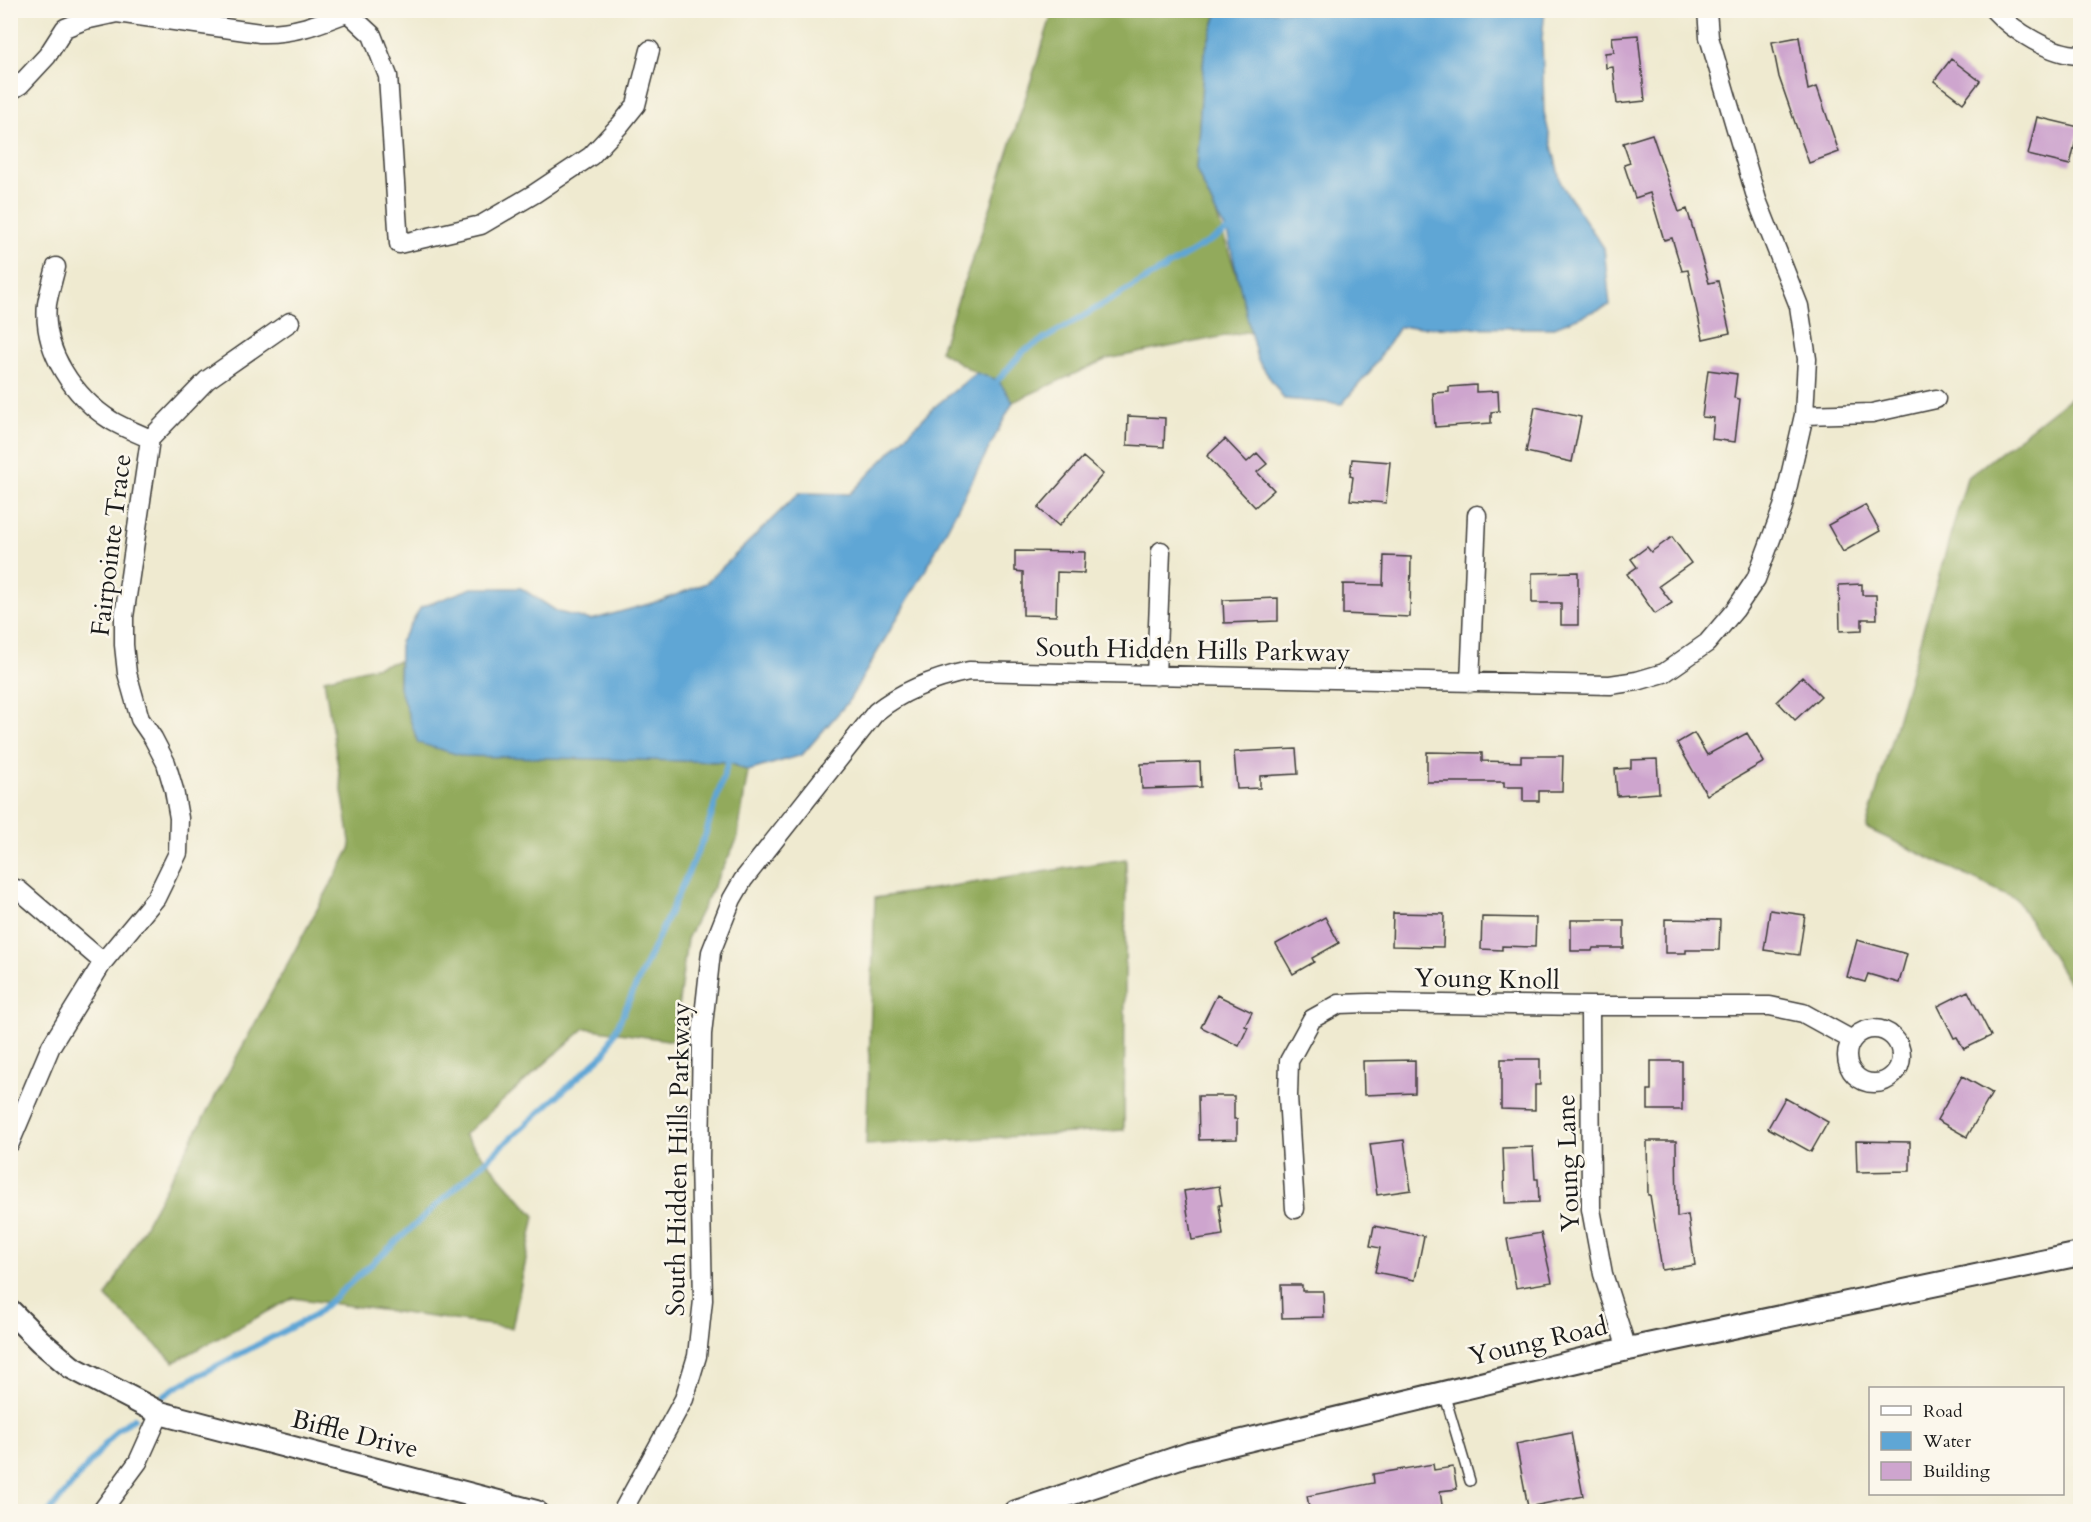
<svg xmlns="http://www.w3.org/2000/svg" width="2091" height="1522" font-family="Cardo,serif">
	<rect width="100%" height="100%" fill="#fbf7ec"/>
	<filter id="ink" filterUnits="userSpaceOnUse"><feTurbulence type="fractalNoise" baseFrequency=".0167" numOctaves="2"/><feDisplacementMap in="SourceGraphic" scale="12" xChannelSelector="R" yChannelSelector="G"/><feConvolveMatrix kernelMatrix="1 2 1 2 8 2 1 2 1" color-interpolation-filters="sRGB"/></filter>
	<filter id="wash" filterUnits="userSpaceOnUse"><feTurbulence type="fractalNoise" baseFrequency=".008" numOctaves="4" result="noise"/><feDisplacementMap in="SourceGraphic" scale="24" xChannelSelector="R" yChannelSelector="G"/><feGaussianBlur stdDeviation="1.35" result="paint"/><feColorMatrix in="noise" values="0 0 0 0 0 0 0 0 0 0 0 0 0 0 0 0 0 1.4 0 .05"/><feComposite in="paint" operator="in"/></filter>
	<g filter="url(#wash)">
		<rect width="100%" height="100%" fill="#efead0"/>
		<path fill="#92aa5b" stroke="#57633c" stroke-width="1.5" d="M 1053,11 L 1218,11 L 1204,54 L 1196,169 L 1216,213 L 1241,288 L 1251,331 L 1107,359 L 1013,402 L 976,373 L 940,351 L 993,200 Z
			M 2080,390 L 2080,998 L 2079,999 L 2016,899 L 1866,828 L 1967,478 Z
			M 399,661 L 399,687 L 634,759 L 728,762 L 748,771 L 737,840 L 687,939 L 674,1041 L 585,1028 L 464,1135 L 535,1216 L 512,1328 L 293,1298 L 174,1362 L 106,1297 L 351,847 L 324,679 Z
			M 1126,859 L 1124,1130 L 866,1145 L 875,898 Z"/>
		<path fill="#5fa6d5" stroke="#3e6178" stroke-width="1.5" d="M 1218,11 L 1545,11 L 1542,38 L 1544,112 L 1561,184 L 1604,248 L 1610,305 L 1552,328 L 1399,327 L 1372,369 L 1342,404 L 1284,399 L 1257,359 L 1227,232 L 1216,213 L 1196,169 L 1204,54 Z
			M 976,373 L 998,380 L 1013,402 L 925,571 L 848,702 L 802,755 L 748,771 L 728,762 L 463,756 L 418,743 L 399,687 L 400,642 L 421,607 L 472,588 L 521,588 L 558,612 L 591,620 L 663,600 L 706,583 L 799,493 L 850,494 L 933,408 Z"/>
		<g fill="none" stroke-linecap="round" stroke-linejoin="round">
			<path stroke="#5fa6d5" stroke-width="6" d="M 998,380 L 1024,351 L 1227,231
				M 163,1396 L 176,1387 L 315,1315 L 605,1053 L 705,836 L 728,762
				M 49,1512 L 117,1430 L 134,1418"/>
		</g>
		<g id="blocks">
			<path fill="#cea5ce" d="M 1638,35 L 1645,101 L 1617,104 L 1613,67 L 1606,68 L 1605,53 L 1614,52 L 1612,37 Z
				M 1799,37 L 1808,90 L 1817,87 L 1839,152 L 1809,163 L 1779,77 L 1772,42 Z
				M 1951,59 L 1980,81 L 1963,103 L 1934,81 Z
				M 2037,117 L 2079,127 L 2070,165 L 2028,155 Z
				M 1652,134 L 1679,212 L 1687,209 L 1709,283 L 1718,281 L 1730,333 L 1703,339 L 1688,270 L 1682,271 L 1672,238 L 1664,240 L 1650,193 L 1635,198 L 1624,165 L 1630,163 L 1623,143 Z
				M 1708,370 L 1737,374 L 1734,398 L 1740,399 L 1735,442 L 1712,439 L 1714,418 L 1702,417 Z
				M 1476,385 L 1476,392 L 1498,391 L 1499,411 L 1491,412 L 1491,423 L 1435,427 L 1433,393 L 1449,392 L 1449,387 Z
				M 1535,407 L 1581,417 L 1572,462 L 1526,452 Z
				M 1128,416 L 1165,418 L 1164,447 L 1127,445 Z
				M 1225,439 L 1247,462 L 1257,453 L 1267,464 L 1257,472 L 1274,490 L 1255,507 L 1207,456 Z
				M 1083,457 L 1103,474 L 1059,526 L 1038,508 Z
				M 1352,459 L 1390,462 L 1386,503 L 1350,500 L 1353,477 L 1350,476 Z
				M 1865,505 L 1880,531 L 1843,552 L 1828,525 Z
				M 1672,537 L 1691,563 L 1659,586 L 1672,603 L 1655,614 L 1627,574 L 1637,567 L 1631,559 L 1647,547 L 1651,552 Z
				M 1015,551 L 1085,552 L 1084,573 L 1057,572 L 1056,616 L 1023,615 L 1023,572 L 1015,571 Z
				M 1384,556 L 1411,557 L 1410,617 L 1343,614 L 1343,584 L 1383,585 Z
				M 1578,572 L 1578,625 L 1561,625 L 1561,603 L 1532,603 L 1532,573 Z
				M 1862,584 L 1862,595 L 1876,595 L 1877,619 L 1862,619 L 1862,630 L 1840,631 L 1839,585 Z
				M 1278,598 L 1278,621 L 1224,623 L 1223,600 Z
				M 1802,677 L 1821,696 L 1795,720 L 1777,701 Z
				M 1694,733 L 1707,755 L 1747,733 L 1764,762 L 1707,795 L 1677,743 Z
				M 1296,749 L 1298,774 L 1260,776 L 1260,788 L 1237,789 L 1234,752 Z
				M 1427,752 L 1482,753 L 1482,761 L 1521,762 L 1521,756 L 1563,756 L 1562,791 L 1539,791 L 1539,801 L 1523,801 L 1523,787 L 1504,787 L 1504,782 L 1427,782 Z
				M 1657,759 L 1659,793 L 1617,796 L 1615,769 L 1631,768 L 1631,760 Z
				M 1200,762 L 1201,787 L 1142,789 L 1141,764 Z
				M 1770,910 L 1805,915 L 1799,955 L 1764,950 Z
				M 1393,913 L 1444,914 L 1443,947 L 1392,946 Z
				M 1325,917 L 1339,943 L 1312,958 L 1314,962 L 1293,974 L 1276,944 Z
				M 1482,917 L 1536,918 L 1535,947 L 1502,946 L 1502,950 L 1481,949 Z
				M 1665,919 L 1720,920 L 1719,950 L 1686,950 L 1686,953 L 1665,953 Z
				M 1571,920 L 1624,920 L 1624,948 L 1593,948 L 1592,951 L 1571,951 Z
				M 1857,940 L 1907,954 L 1899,983 L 1868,974 L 1865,982 L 1847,977 Z
				M 1968,991 L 1991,1036 L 1964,1049 L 1957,1037 L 1954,1038 L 1938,1006 Z
				M 1217,995 L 1252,1012 L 1245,1026 L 1248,1027 L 1239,1046 L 1201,1027 Z
				M 1501,1059 L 1540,1059 L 1540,1085 L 1535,1085 L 1535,1110 L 1501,1109 Z
				M 1415,1060 L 1415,1093 L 1364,1095 L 1363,1061 Z
				M 1651,1061 L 1682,1061 L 1682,1110 L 1648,1110 L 1648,1090 L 1651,1090 Z
				M 1962,1076 L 1992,1093 L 1967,1137 L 1937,1120 Z
				M 1198,1096 L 1234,1096 L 1234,1119 L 1237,1119 L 1237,1139 L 1199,1140 Z
				M 1785,1098 L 1828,1122 L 1811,1152 L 1768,1128 Z
				M 1404,1140 L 1411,1190 L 1377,1195 L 1370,1144 Z
				M 1647,1141 L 1676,1141 L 1677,1217 L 1688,1215 L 1695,1265 L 1662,1270 L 1650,1195 L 1648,1195 Z
				M 1856,1141 L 1910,1142 L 1910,1171 L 1857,1172 Z
				M 1533,1147 L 1535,1179 L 1538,1179 L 1539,1202 L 1505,1203 L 1503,1148 Z
				M 1219,1186 L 1222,1205 L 1219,1205 L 1223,1235 L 1192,1240 L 1184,1191 Z
				M 1374,1226 L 1424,1236 L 1415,1280 L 1375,1272 L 1380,1248 L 1370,1246 Z
				M 1541,1233 L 1552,1282 L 1516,1288 L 1507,1239 Z
				M 1281,1285 L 1302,1285 L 1302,1291 L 1323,1291 L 1324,1317 L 1282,1318 Z
				M 1571,1433 L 1583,1496 L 1528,1507 L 1516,1444 Z
				M 1433,1464 L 1434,1470 L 1453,1467 L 1457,1489 L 1440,1491 L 1443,1512 L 1310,1512 L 1307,1496 L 1374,1483 L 1373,1474 Z"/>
		</g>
	</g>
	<g filter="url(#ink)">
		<use href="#blocks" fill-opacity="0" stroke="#3c3b37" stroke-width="1.5"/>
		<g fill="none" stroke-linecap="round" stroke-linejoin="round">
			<g stroke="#3c3b37" stroke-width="12">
				<path id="service" d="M 1444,1393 L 1470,1481"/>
			</g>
			<g stroke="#3c3b37" stroke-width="21">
				<path id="minor" d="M 345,10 L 372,35 L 388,76 L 399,244 L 481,225 L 534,194 L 591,156 L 620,125 L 636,105 L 650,50
					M 1994,10 C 2013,31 2052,55 2080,55
					M 10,91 L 20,85 L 47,56 L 65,28 L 85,20 L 117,13 L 260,33 C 295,34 321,23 354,10
					M 56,267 C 53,279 49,292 47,304 C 42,351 74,397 112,421 C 124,428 138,433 150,439
					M 1804,415 L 1872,413 L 1936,399
					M 1156,676 L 1161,551
					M 1470,683 L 1477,515
					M 10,887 L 19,890 L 103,962
					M 1590,1006 L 1591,1209 L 1603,1274 L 1627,1349
					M1847 1056a27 27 0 1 1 54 0a27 27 0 1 1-54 0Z
					M 10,1143 L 51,1046 L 103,962 L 156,898 L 178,853 L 179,818 L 174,790 L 166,763 L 153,738 L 140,719 L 127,673 L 124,645 L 124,617 L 150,439 L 207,380 L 290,322
					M 1295,1209 L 1288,1096 L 1289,1061 L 1312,1019 L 1339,1004 L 1369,1003 L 1590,1006 L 1770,1006 L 1803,1013 L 1852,1040
					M 101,1512 L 138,1462 L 160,1413
					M 622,1512 L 684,1399 L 697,1356 L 703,1300 L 700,1159 L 702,1034 L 711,952 L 732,899 L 743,880 L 876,712 C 903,690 936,678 969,671 L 1610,685 L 1637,681 L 1664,673 L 1707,643 L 1735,610 L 1756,579 L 1783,507 L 1804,415 L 1807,359 L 1799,306 L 1757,200 L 1709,37 L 1707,10"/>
			</g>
			<g stroke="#3c3b37" stroke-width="26">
				<path id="tertiary" d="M 10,1311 L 40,1341 L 71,1367 L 160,1413 L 536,1512
					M 1016,1512 L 1189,1454 L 1614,1352 L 2080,1254"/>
			</g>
			<use href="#service" stroke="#fff" stroke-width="9"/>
			<use href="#minor" stroke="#fff" stroke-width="18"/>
			<use href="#tertiary" stroke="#fff" stroke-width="22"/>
		</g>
	</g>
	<g text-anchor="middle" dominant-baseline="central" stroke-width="5" stroke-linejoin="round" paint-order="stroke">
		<g font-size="26" fill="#1c1c1c" stroke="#fbf7ec">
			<text transform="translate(111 545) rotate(-83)">Fairpointe Trace</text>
			<text transform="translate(1193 650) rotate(1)">South Hidden Hills Parkway</text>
			<text transform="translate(1487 979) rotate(1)">Young Knoll</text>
			<text transform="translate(678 1159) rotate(-89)">South Hidden Hills Parkway</text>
			<text transform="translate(1568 1163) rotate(-92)">Young Lane</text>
			<text transform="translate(1538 1341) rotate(-13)">Young Road</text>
			<text transform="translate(355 1434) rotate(14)">Biffle Drive</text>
		</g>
	</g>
	<rect width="2091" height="1522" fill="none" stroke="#fbf7ec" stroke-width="36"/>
	<rect x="1869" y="1387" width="195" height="108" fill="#fbf7ec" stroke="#a29f99" stroke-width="1.5"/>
	<rect x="1881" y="1406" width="30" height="9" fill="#ffffff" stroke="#a29f99" stroke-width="1.5"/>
	<text x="1923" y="1417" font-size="18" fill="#1c1c1c">Road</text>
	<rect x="1881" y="1432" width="30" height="18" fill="#5fa6d5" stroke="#a29f99" stroke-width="1.5"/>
	<text x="1923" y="1447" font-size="18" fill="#1c1c1c">Water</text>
	<rect x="1881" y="1462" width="30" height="18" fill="#cea5ce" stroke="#a29f99" stroke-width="1.5"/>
	<text x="1923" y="1477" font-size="18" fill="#1c1c1c">Building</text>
</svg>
